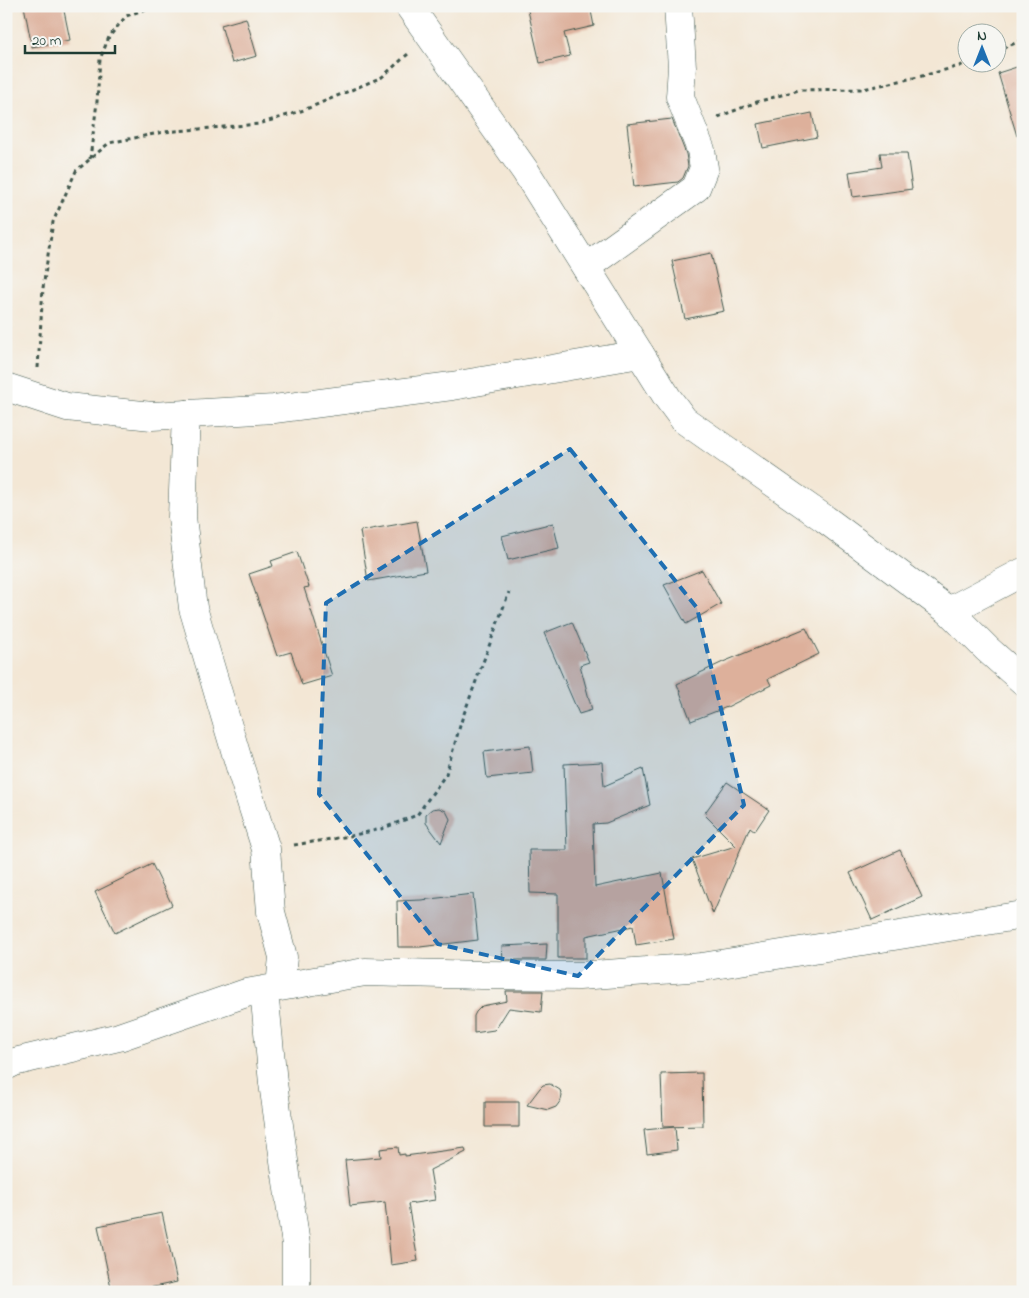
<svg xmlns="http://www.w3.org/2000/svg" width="1029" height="1298" font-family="'Indie Flower',sans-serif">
	<rect width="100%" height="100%" fill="#f6f6f2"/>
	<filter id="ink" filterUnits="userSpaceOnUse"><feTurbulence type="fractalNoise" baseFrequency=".02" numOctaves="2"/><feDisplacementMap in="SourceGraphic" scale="10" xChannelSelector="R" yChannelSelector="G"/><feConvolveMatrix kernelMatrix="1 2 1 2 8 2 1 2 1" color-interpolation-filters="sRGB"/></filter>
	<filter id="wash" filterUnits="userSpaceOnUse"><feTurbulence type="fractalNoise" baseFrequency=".0096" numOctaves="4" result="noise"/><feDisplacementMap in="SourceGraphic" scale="20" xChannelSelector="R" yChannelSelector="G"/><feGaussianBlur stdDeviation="1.12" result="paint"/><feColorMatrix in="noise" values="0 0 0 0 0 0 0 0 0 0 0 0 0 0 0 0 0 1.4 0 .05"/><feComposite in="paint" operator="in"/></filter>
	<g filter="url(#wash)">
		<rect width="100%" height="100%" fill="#f3e7d5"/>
		<g id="blocks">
			<path fill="#ddb09b" d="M 24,6 L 63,6 L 70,40 L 32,47 Z
				M 527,6 L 590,6 L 594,26 L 564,33 L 570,56 L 540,63 Z
				M 246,18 L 257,56 L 232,63 L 221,25 Z
				M 1023,65 L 1023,135 L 1017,136 L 998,73 Z
				M 812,113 L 817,137 L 763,148 L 758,124 Z
				M 672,119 L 686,154 L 688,166 L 683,178 L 678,182 L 634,187 L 627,124 Z
				M 880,153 L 907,153 L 912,189 L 853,197 L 849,172 L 882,167 Z
				M 711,253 L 724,311 L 685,319 L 672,261 Z
				M 417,521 L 426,571 L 368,581 L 360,531 Z
				M 553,523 L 559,548 L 508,560 L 502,536 Z
				M 297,552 L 309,587 L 304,588 L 332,676 L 302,685 L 291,652 L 277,656 L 249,574 L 273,566 L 271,561 Z
				M 702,570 L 721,604 L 686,624 L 664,585 Z
				M 572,622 L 589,662 L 580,665 L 592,710 L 579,714 L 544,633 Z
				M 806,628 L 819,654 L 768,679 L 771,685 L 727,707 L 691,721 L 677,684 L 723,662 Z
				M 530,746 L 533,773 L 487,778 L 484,752 Z
				M 602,762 L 604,786 L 643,769 L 650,805 L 606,823 L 593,824 L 595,887 L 662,873 L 674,939 L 636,945 L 633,926 L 586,936 L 586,958 L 558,958 L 558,894 L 530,893 L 529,850 L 567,850 L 564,764 Z
				M 727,782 L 769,810 L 755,831 L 750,827 L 713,914 L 692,859 L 736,846 L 704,814 Z
				M 439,808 L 446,811 L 450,819 L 441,843 L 426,823 L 426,814 L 432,809 Z
				M 900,850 L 922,897 L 872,920 L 850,873 Z
				M 152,864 L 172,905 L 115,933 L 95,892 Z
				M 473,894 L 478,940 L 420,947 L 398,947 L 397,901 L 421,900 Z
				M 547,944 L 546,960 L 503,960 L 502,946 Z
				M 506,991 L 543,991 L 541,1012 L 509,1008 L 497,1027 L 494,1030 L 474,1033 L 474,1016 L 476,1012 L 482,1006 L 507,1001 Z
				M 702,1073 L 703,1126 L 663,1127 L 661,1074 Z
				M 550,1084 L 560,1090 L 562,1096 L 561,1100 L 556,1107 L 548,1110 L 527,1105 L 540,1088 L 543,1085 Z
				M 485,1102 L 519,1102 L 519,1127 L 485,1127 Z
				M 675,1127 L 677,1150 L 647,1154 L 644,1130 Z
				M 398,1147 L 399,1155 L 405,1154 L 405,1156 L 465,1148 L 466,1152 L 430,1170 L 435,1200 L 408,1204 L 418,1261 L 391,1265 L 385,1202 L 350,1206 L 345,1160 L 381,1157 L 380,1149 Z
				M 162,1213 L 177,1282 L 130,1292 L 112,1292 L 98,1226 Z"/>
		</g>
	</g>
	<g filter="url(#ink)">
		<use href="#blocks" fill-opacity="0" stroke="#3f564c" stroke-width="1"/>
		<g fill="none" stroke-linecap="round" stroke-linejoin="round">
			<g stroke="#3f564c" stroke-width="29">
				<path id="minor" d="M 586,267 L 696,188 L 704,168 L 701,150 L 680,97 L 682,67 L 678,6
					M 6,387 L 67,407 L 152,416 L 274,409 L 452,386 L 640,354
					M 186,414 L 182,517 L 193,608 L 240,767 L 266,849 L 271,912 L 283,957 L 280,987
					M 949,611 L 1023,572
					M 264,990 L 273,1083 L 296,1245 L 296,1292
					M 6,1066 L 14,1062 L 119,1037 L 246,993 L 365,972 L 482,975 L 579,976 L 702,967 L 1023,915"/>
			</g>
			<g stroke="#3f564c" stroke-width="29">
				<path id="tertiary" d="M 409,6 L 526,172 L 667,397 L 684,420 L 825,519 L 949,611 L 987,649 L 1023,681"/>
			</g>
			<path stroke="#3f564c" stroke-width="3" stroke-dasharray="4 4" stroke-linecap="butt" d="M 996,51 L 1023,40
				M 718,117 L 757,102 L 799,90 L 863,89 L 918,77 L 960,66 L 968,62
				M 90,159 L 97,102 L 100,59 L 109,37 L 126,16 L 155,6
				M 38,368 L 43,288 L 53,222 L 76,171 L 109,143 L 164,132 L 259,124 L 304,110 L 382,77 L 408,54
				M 294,845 L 350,836 L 381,829 L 417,815 L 446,774 L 462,719 L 509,592"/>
			<use href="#minor" stroke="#fff" stroke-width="28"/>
			<use href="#tertiary" stroke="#fff" stroke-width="28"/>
		</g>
	</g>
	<path fill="#1f6fb2" fill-opacity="0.2" stroke="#1f6fb2" stroke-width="4" stroke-dasharray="10 6" stroke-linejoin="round" d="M 570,449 L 697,608 L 744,805 L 578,976 L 438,944 L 319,794 L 326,603 Z"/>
	<rect width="1029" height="1298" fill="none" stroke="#f6f6f2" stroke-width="25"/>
	<g transform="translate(982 48)"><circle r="24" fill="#f6f6f2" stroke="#a0aca6"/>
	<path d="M0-4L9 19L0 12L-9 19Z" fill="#1f6fb2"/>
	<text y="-8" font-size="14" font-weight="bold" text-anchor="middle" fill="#1f3d34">N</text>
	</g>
	<path d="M25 45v8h90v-8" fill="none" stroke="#1f3d34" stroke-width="2.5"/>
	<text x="32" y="45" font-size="15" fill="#1f3d34" stroke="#f6f6f2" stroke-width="4" paint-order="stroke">20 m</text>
</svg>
